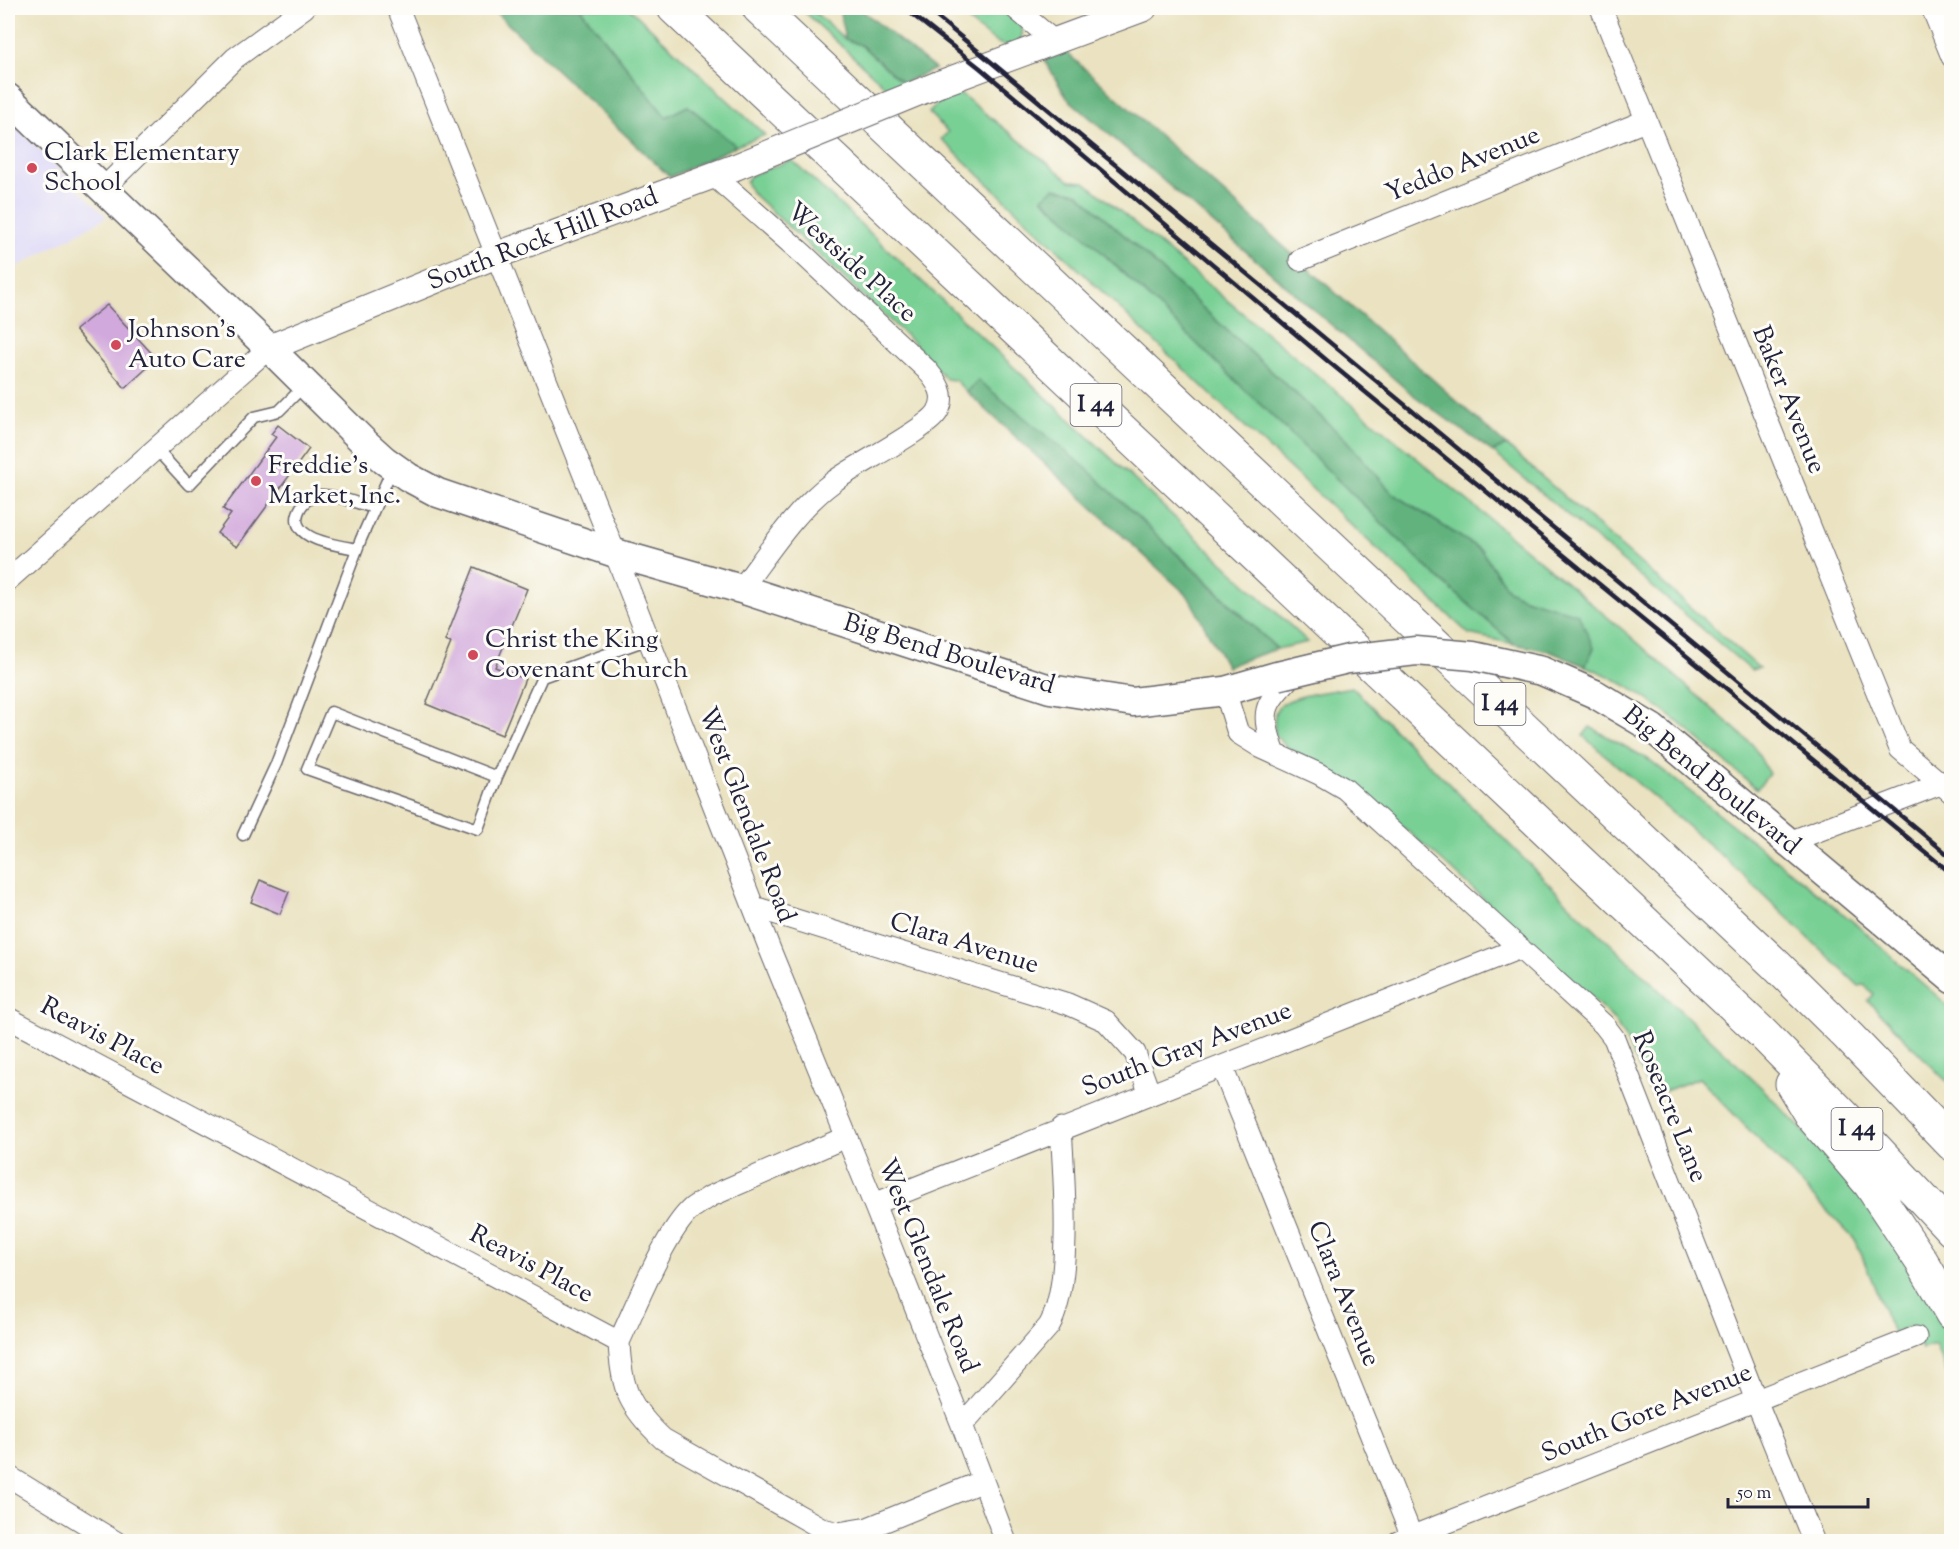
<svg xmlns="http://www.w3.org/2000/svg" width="1959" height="1549" font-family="'Sorts Mill Goudy',serif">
	<rect width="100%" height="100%" fill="#fdfcf7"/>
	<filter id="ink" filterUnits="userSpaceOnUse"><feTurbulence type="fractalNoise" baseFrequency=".0167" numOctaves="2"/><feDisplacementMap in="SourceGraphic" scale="12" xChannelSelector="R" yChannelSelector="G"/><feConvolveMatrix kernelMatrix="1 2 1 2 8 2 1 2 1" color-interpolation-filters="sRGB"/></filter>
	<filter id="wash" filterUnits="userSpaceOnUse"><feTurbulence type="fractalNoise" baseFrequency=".008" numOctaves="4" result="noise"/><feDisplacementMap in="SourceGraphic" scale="24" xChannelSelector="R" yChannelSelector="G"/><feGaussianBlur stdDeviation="1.35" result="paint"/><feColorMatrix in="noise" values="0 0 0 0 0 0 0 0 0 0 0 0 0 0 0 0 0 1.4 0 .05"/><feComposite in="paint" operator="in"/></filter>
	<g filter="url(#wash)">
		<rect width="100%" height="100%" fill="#eae2c0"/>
		<path fill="#dbd6f7" d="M 8,119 L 107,217 L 8,272 Z"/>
		<path fill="#79d095" stroke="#4e7968" stroke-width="1.5" d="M 580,8 L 629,8 L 765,135 L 736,146 L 688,106 L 666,117 Z
			M 800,8 L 810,8 L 845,39 L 861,45 L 903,83 L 887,88 Z
			M 953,8 L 1003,8 C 1008,11 1014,15 1018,20 C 1030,36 1016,52 998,43 C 984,36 966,18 953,8 Z
			M 961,94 L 1070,181 L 1085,182 L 1629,635 L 1753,745 L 1769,774 L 1757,789 C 1705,746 1649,689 1585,666 L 1594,648 L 1524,598 L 1508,590 L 1481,550 L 1393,494 L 1345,439 L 1078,193 L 1043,199 L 1090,241 L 1288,431 L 1436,576 L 1514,644 L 1469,634 L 1225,408 L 941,139 L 948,132 L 929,113 L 941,100 Z
			M 792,160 L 1308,642 L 1277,649 L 1197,571 L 978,381 L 967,392 L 955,380 L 946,379 L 913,342 L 751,192 L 746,182 L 751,175 Z
			M 1506,445 L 1759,668 L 1751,670 L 1493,452 Z
			M 1352,687 L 1578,913 L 1764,1090 L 1862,1192 L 1942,1319 L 1951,1339 L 1951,1383 L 1935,1345 L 1922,1349 L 1911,1326 L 1893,1333 L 1856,1241 L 1699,1078 L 1652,1096 L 1625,1038 L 1614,1020 L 1597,1003 L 1440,859 L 1361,791 L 1303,757 L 1287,747 L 1275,735 C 1275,729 1273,718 1276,711 C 1283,695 1334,691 1352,687 Z
			M 1590,727 L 1651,761 L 1735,827 L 1861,928 L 1893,958 L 1951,1008 L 1951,1086 L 1868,1001 L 1874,994 L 1864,985 L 1859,986 L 1730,863 L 1583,736 Z"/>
		<path fill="#62b27e" stroke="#426a5c" stroke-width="1.5" d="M 491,8 L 580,8 L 666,117 L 688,106 L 736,146 L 670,177 Z
			M 839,8 L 859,8 L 935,69 L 903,83 L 861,45 L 845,39 Z
			M 1066,52 L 1506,445 L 1493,452 L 1413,395 L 1067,98 L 1044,60 Z
			M 1054,188 L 1078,193 L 1345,439 L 1393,494 L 1481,550 L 1508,590 L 1524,598 L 1578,614 L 1594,648 L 1585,666 L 1549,651 L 1514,644 L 1436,576 L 1288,431 L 1090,241 L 1042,198 Z
			M 978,380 L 1086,468 L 1277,649 L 1244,660 L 1227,667 L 1188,596 L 967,392 Z"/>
		<g id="blocks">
			<path fill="#d1a9dc" d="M 107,305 L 157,359 L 125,388 L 75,330 Z
				M 278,425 L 309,449 L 237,547 L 217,533 L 231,514 L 223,509 L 276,437 L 271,434 Z
				M 474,567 L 527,589 L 495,667 L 525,679 L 502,735 L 426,704 L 451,643 L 445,641 Z
				M 260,880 L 289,892 L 280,914 L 251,902 Z"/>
		</g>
	</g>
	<g filter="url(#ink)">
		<use href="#blocks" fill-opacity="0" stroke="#68656a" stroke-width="1.5"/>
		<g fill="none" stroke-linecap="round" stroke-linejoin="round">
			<g stroke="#68656a" stroke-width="13">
				<path id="service" d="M 156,449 L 189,485 L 254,417 L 279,411 L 305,385
					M 357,549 C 337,545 282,539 301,507 C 305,501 311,496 320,495 C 336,494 358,504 374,508
					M 497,777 L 478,829 L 307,769 L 331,712 L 497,777 L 542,677 L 649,639
					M 243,835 L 276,764 L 361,539 L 393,467"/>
			</g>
			<g stroke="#68656a" stroke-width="23">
				<path id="minor" d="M 398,8 L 615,553 L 771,952 L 874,1204 L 962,1425 L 1006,1542
					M 1015,8 L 1055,42
					M 1601,8 L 1900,749 L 1952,793
					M 1932,8 L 1952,57
					M 713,175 L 803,254 L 927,370 C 937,382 947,395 938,411 C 929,429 855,465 833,482 C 795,510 769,552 741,589
					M 102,190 L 235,58 L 304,8
					M 1300,260 L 1645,121
					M 8,580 L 269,348
					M 1225,691 L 1238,733 L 1262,748 L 1319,774 L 1345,789 L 1604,1025 L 1614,1038 L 1756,1400 L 1814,1542
					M 1275,754 C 1259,708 1264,706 1295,672
					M 1789,842 L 1951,780
					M 754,907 L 1068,1004 L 1106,1021 L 1135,1053 L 1150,1095
					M 8,1018 L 619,1342 C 621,1389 629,1407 663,1439 L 823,1529 L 838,1533 L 868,1528 L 983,1481
					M 1222,1067 L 1414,1542
					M 874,1204 C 1089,1117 1305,1034 1520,948
					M 619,1342 C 635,1308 665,1232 692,1208 C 698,1204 705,1200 711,1196 L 846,1137
					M 962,1425 L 1049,1326 C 1073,1284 1064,1178 1061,1128
					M 8,1476 L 116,1542
					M 1398,1542 L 1916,1337"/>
			</g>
			<g stroke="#68656a" stroke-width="28">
				<path id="tertiary" d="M 939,84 L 1144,8
					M 269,348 L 497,255 L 733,168"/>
			</g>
			<g stroke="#68656a" stroke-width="31">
				<path id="secondary" d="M 8,98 L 269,348 L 363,441 L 384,460 L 408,477 L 438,493 L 615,553 L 741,589 L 1050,689 L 1133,702 L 1225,691 L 1277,676
					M 1595,694 L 1652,728 L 1952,979"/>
			</g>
			<g stroke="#68656a" stroke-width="35">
				<path id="motorway" d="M 674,8 L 1760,1031 L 1862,1134 L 1952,1230
					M 759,8 L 1776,965 L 1848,1036 L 1952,1144
					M 1792,1084 L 1810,1114 L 1870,1184 L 1922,1262 L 1952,1314"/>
			</g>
			<use href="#service" stroke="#fff" stroke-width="10"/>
			<use href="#minor" stroke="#fff" stroke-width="21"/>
			<use href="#tertiary" stroke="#fff" stroke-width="26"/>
			<use href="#secondary" stroke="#fff" stroke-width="28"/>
			<use href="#motorway" stroke="#fff" stroke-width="33"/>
			<path stroke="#22223b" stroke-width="4.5" d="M 904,8 L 980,68 L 1330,363 L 1952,874
				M 926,8 L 1952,858"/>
			<g stroke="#68656a" stroke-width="28" stroke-linecap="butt">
				<path id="tertiary-bridge" d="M 733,168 L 939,84"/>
			</g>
			<g stroke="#68656a" stroke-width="31" stroke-linecap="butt">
				<path id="secondary-bridge" d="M 1277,676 L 1348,659 L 1416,651 L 1473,656 L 1542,671 L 1595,694"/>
			</g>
			<use href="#tertiary-bridge" stroke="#fff" stroke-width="26"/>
			<use href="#secondary-bridge" stroke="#fff" stroke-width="28"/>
		</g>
	</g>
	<g fill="#d1495b" stroke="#fdfcf7" stroke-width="2">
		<circle cx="32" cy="168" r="6"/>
		<circle cx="116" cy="345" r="6"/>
		<circle cx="256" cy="481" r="6"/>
		<circle cx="473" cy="655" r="6"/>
	</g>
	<g text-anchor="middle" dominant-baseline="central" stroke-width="6" stroke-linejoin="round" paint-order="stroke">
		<g fill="#fdfcf7" stroke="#646373" stroke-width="1.5">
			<rect x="1070.5" y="384" width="51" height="42" rx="4.5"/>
			<rect x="1474.5" y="683" width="51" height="42" rx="4.5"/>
			<rect x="1831.5" y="1108" width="51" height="42" rx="4.5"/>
		</g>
		<g font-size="24" font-weight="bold" fill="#22223b">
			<text x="1096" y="405">I 44</text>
			<text x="1500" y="704">I 44</text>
			<text x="1857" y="1129">I 44</text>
		</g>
		<g font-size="26" fill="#22223b" stroke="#fdfcf7" text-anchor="start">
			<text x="44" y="153">Clark Elementary<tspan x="44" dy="30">School</tspan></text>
			<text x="128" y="330">Johnson's<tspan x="128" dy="30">Auto Care</tspan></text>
			<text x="268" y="466">Freddie's<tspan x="268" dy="30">Market, Inc.</tspan></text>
			<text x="485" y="640">Christ the King<tspan x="485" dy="30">Covenant Church</tspan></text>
		</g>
		<g font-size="26" fill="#22223b" stroke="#fdfcf7">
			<text transform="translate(1463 165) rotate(-22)">Yeddo Avenue</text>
			<text transform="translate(543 240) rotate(-21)">South Rock Hill Road</text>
			<text transform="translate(851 263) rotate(42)">Westside Place</text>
			<text transform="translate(1788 400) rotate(68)">Baker Avenue</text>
			<text transform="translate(949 655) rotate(17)">Big Bend Boulevard</text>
			<text transform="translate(1711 781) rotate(39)">Big Bend Boulevard</text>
			<text transform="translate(746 815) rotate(69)">West Glendale Road</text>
			<text transform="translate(964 944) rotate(17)">Clara Avenue</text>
			<text transform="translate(102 1037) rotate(28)">Reavis Place</text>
			<text transform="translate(1187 1050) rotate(-21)">South Gray Avenue</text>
			<text transform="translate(1669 1107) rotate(68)">Roseacre Lane</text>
			<text transform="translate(531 1265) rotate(28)">Reavis Place</text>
			<text transform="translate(927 1266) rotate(68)">West Glendale Road</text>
			<text transform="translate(1343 1294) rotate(68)">Clara Avenue</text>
			<text transform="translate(1647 1414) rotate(-22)">South Gore Avenue</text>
		</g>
	</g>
	<rect width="1959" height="1549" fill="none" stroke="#fdfcf7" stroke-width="30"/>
	<path d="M1728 1498v9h140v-9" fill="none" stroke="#22223b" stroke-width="3"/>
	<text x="1737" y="1498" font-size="18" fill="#22223b" stroke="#fdfcf7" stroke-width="4.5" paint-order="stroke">50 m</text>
</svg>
